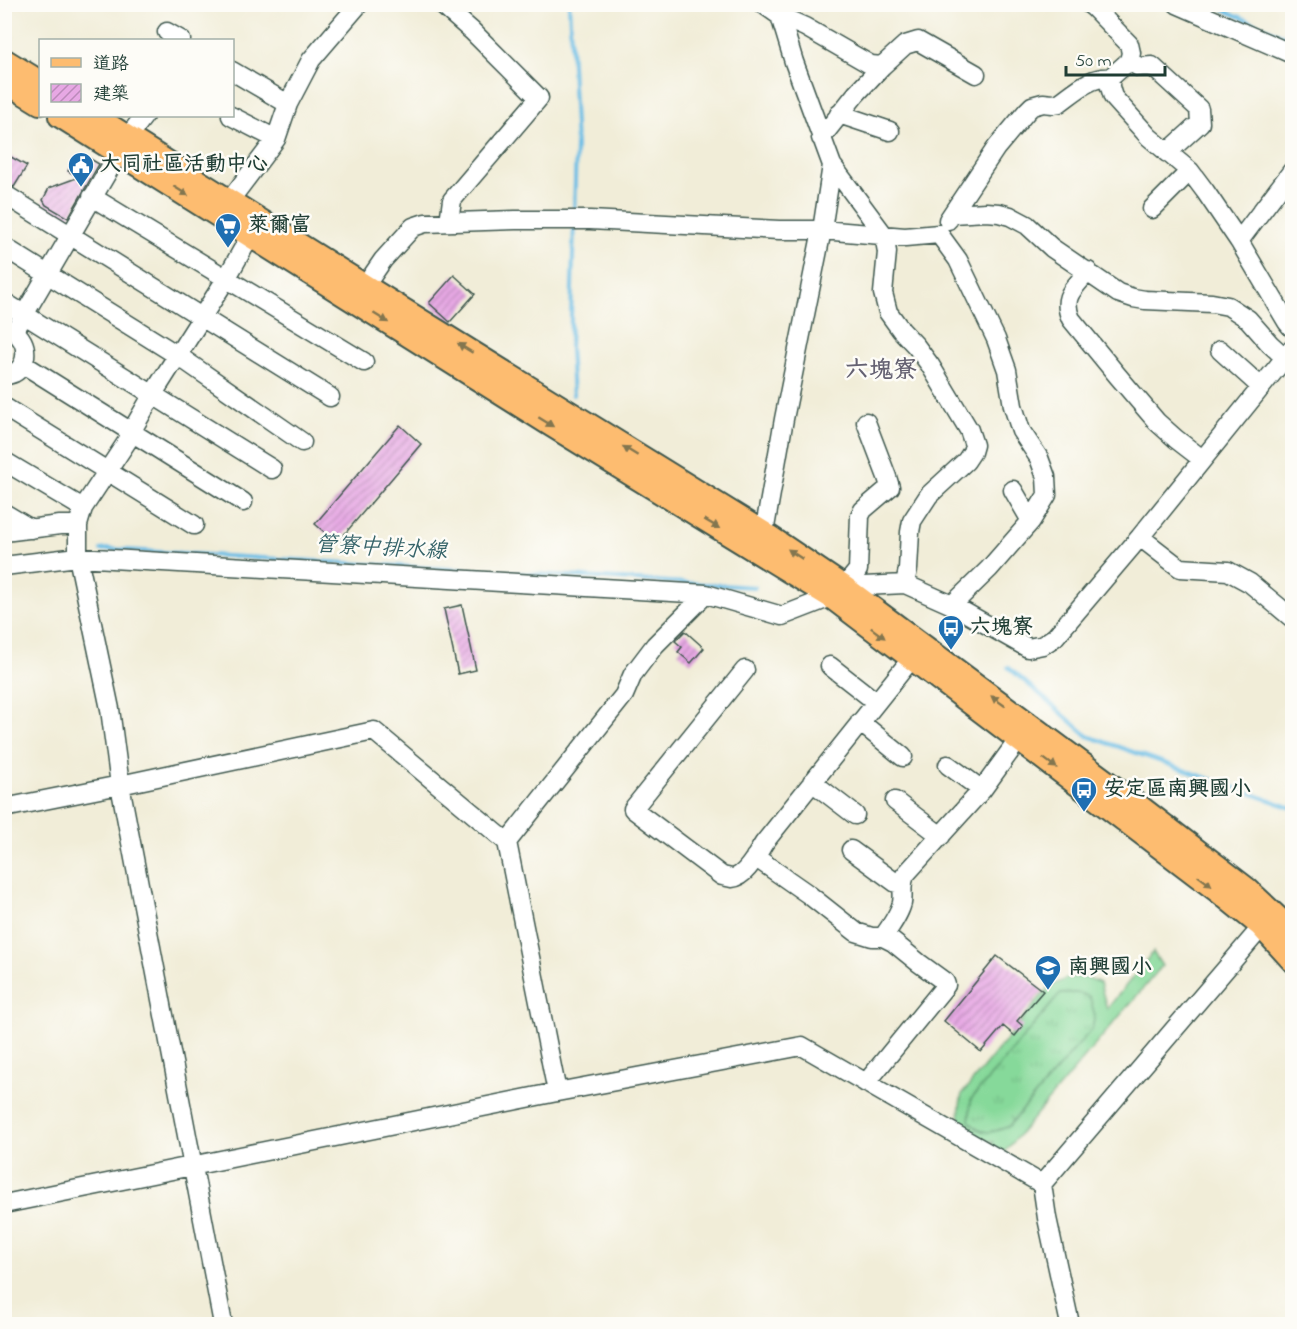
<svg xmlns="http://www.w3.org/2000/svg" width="1297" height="1329" font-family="'Indie Flower','LXGW WenKai TC',sans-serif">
	<defs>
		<pattern id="grass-tufts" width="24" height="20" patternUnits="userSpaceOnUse" patternTransform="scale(1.5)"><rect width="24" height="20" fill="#86d99a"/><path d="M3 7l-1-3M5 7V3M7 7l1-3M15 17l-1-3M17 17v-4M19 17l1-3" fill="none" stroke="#73bb85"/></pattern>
		<pattern id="building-hatch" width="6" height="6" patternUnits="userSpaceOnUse" patternTransform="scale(1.5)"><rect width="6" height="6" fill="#e7a8e4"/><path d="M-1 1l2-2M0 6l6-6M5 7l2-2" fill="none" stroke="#bb8aba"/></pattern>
	</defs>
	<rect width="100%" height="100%" fill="#fdfcf7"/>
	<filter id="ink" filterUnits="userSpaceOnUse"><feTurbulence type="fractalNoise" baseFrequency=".0167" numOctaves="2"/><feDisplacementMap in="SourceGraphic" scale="12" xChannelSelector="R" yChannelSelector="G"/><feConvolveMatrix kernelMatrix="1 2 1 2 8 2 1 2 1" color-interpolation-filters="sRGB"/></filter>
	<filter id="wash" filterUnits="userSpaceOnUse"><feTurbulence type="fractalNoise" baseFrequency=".008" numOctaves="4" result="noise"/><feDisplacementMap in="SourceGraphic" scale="24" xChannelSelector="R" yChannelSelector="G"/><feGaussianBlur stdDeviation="1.35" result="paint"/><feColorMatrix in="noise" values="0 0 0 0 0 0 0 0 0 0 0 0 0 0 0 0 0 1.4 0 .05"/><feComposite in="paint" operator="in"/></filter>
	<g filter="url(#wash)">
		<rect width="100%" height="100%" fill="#f1edd8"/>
		<path fill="url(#grass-tufts)" stroke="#528b67" stroke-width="1.5" d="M 1071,993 L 1080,993 L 1090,997 L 1095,1016 L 1092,1029 L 1008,1127 C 991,1133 981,1136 969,1121 L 971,1099 L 1060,994 Z"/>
		<path fill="#86d99a" stroke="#528b67" stroke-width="1.5" fill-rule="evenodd" d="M 1153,952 L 1162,966 L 1001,1156 L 990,1147 L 994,1142 C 960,1138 955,1125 962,1094 L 1048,988 C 1069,976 1077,972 1100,983 L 1107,1009 ZM 1071,993 L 1080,993 L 1090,997 L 1095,1016 L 1092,1029 L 1008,1127 C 991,1133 981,1136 969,1121 L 971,1099 L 1060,994 Z"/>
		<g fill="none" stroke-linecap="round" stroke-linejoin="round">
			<path stroke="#69bde5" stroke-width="4" d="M 569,4 L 576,146 L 574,214
				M 1210,4 L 1292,39
				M 573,395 L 570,348 L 574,224
				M 101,550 L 109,549 L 755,587
				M 1008,667 L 1088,736 L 1292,808"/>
		</g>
		<g id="blocks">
			<path fill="url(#building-hatch)" d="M 4,153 L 27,166 L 14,187 L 4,183 Z
				M 82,154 L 99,164 L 68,218 L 46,205 L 43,200 L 49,188 L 79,177 L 68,171 L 76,156 L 80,158 Z
				M 454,275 L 475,294 L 450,322 L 429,303 Z
				M 400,425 L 421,444 L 337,543 L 315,524 Z
				M 462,605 L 476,670 L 458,674 L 444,609 Z
				M 685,631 L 704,648 L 691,663 L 678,652 L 682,647 L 675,641 Z
				M 997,956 L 1043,991 L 1017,1021 L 1023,1026 L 1015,1036 L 1003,1026 L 981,1052 L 944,1021 Z"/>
		</g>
	</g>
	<g filter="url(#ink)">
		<use href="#blocks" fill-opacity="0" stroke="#3e574d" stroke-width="1.5"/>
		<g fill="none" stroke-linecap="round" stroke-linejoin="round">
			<g stroke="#3e574d" stroke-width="21">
				<path id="minor" d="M 441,4 L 472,31 L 539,98 L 452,200 L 449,222
					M 763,4 L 780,16 L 805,27 L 871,65 L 882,66
					M 1177,4 L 1292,54
					M 167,32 L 181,40
					M 1129,61 L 1139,67 L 1152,66 L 1199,109 L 1200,123 L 1167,153
					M 232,71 L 288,104
					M 1110,78 L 1110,87 L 1113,97 L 1149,137 L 1190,171 L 1205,191 L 1239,241 L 1287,322 L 1292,328
					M 839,114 L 890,131
					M 231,116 L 276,139
					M 821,138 L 856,94 L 882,66 L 905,45 L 918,41 L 976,74
					M 832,165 L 884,235 L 887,252 L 883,293 L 888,312 L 901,330 L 916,346 L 930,365 L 969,430 L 974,445 L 972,452 L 966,461 L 929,495 L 912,521 L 910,532 L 908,569 L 905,584
					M 4,194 L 330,397
					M 92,197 L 364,362
					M 1152,209 L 1190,171
					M 223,212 L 230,200 L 276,139 L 288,104 L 311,60 L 359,4
					M 952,214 L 986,212 L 999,213 L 1010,216 L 1027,225 L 1052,248 L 1118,293 L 1133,298 L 1145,300 L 1212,303 L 1228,306 L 1248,319 L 1270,344 L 1292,364
					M 948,220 L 996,148 L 1027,111 L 1032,106 L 1043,103 L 1053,104 L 1059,103 C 1075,92 1090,76 1110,78 L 1129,61 L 1131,53 L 1129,44 L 1093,7 L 1089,4
					M 1239,241 L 1292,171
					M 4,247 L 177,355 L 302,442
					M 1088,271 C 1074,289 1061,296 1071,319 L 1117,375 L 1157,422 L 1176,439 L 1202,459
					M 359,296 L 365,286 L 383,260 L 413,227 L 425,223 L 515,220 L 590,220 L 779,230 L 822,230 L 905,237 L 939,234 L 958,260 L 996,339 L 1007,370 L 1013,406 L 1021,431 L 1039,458 L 1046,477 L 1047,495 L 1031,521 L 989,569 L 952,605
					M 4,302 L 272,469
					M 4,330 C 8,331 11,331 14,332 C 29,341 29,365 14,373 C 12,374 7,375 4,376
					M 14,332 L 128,137 L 144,116
					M 1220,350 L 1261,387
					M 23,364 L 243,502
					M 4,407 L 194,525
					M 4,461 L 83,508
					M 1013,490 L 1031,521
					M 4,513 L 31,529
					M 4,532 L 60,525 L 78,525
					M 764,533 L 784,419 L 822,230 L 832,165 L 794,62 L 780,16 L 779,4
					M 1140,537 L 1180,568 L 1228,571 L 1250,583 L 1292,618
					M 4,566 L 78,557 L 706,594 L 782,616 L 831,597 L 844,587 L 858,570 L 860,516 L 863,510 L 890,487 L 887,477 L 866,422
					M 844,587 L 905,584 L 952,605 L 1028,648 L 1043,645 L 1055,637 L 1140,537 L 1292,349
					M 830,666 L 876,702
					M 745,670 L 633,809 L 722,876 C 723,876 731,878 732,878 C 746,877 757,854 764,843 L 912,658
					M 860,722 L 903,757
					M 948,765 L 982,790
					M 812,782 L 855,815
					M 895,801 L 941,836
					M 4,808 L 120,785 L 374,731 L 507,842 L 557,1092
					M 507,842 L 624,695 L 633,674 L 655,645 L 706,594
					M 851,850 L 896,883 L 901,883
					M 755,857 L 808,894 L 856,932 L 872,937 L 883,937 L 893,942 L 919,963 L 945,982 L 946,985 L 866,1083
					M 883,937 C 890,927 899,915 902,903 C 904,892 900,887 905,875 L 982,790 L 1019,739
					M 1042,1184 L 1271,916
					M 4,1204 L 557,1092 L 802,1046 L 1042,1184 L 1047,1218 L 1070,1324
					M 223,1324 L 120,785 L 110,709 L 78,557 L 78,525 L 83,508 L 128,440 L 134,427 L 153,394 L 226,279 L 257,224"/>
			</g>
			<g stroke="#3e574d" stroke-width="26">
				<path id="major" d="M 4,60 L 40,82
					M 4,81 L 40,103
					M 60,116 L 551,425 L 831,597 L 1219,892 L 1261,926 L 1292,960
					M 94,116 L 365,286 L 764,533 L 844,587 L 1131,800 L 1247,889 L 1292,931"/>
			</g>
			<use href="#minor" stroke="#fff" stroke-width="18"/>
			<use href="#major" stroke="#fdbc70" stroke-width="22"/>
		</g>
		<defs><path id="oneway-solid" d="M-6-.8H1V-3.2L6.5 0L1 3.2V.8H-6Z" transform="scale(1.5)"/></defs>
		<g fill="#83764f">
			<use href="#oneway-solid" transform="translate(181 191) rotate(32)"/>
			<use href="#oneway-solid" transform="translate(381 318) rotate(32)"/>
			<use href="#oneway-solid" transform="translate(465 348) rotate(-148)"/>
			<use href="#oneway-solid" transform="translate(546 422) rotate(32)"/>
			<use href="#oneway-solid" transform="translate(630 451) rotate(-148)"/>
			<use href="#oneway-solid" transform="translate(712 524) rotate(31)"/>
			<use href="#oneway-solid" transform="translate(795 554) rotate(-146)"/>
			<use href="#oneway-solid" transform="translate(878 633) rotate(37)"/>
			<use href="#oneway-solid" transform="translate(998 701) rotate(-144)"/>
			<use href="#oneway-solid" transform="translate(1050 763) rotate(37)"/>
			<use href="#oneway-solid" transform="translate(1205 881) rotate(37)"/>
		</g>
	</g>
	<defs>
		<g id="civic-pin" transform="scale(1.35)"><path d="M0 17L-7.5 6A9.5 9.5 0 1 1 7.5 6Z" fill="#1f6fb2" stroke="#fdfcf7"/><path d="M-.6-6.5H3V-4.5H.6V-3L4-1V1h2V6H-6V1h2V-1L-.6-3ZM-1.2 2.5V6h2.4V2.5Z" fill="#fff"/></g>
		<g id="supermarket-pin" transform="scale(1.35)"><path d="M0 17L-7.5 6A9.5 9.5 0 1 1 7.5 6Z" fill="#1f6fb2" stroke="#fdfcf7"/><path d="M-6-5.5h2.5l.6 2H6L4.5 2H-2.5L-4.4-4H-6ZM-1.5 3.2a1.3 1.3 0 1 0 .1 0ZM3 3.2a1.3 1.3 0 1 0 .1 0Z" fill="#fff"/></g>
		<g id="bus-pin" transform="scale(1.35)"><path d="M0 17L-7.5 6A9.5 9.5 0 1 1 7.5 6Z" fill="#1f6fb2" stroke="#fdfcf7"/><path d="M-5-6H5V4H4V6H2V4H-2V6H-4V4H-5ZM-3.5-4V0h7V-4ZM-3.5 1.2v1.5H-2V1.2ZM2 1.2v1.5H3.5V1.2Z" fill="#fff"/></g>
		<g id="school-pin" transform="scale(1.35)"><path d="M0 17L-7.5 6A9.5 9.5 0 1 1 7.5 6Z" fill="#1f6fb2" stroke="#fdfcf7"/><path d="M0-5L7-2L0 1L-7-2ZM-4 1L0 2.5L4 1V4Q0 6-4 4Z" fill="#fff"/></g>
	</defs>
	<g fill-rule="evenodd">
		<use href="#civic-pin" x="81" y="165"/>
		<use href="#supermarket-pin" x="228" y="226"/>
		<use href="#bus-pin" x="951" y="628"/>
		<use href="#bus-pin" x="1084" y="790"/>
		<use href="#school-pin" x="1048" y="968"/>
	</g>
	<g text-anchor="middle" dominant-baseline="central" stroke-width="5" stroke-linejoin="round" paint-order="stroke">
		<g font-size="21" font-weight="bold" fill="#1f3d34" stroke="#fdfcf7" text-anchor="start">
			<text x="100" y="165">大同社區活動中心</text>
			<text x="248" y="226">萊爾富</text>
			<text x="970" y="628">六塊寮</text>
			<text x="1104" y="790">安定區南興國小</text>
			<text x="1068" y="968">南興國小</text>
		</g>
		<g font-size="22" font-style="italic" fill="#356369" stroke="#fdfcf7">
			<text transform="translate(381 549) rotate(3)">管寮中排水線</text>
		</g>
		<g font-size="24" font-weight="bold" fill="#656272" stroke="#fdfcf7">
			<text x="881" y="371">六塊寮</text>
		</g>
	</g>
	<rect width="1297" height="1329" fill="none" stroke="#fdfcf7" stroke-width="24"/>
	<rect x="39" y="39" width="195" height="78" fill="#fdfcf7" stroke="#a4b0a9" stroke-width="1.5"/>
	<rect x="51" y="58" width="30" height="9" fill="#fdbc70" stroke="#a4b0a9" stroke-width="1.5"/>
	<text x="93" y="69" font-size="18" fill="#1f3d34">道路</text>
	<rect x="51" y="84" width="30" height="18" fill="url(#building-hatch)" stroke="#a4b0a9" stroke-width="1.5"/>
	<text x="93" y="99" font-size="18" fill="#1f3d34">建築</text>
	<path d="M1066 66v9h99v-9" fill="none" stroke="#1f3d34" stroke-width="3"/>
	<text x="1075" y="66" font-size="18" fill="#1f3d34" stroke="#fdfcf7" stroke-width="4.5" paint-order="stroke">50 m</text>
</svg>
